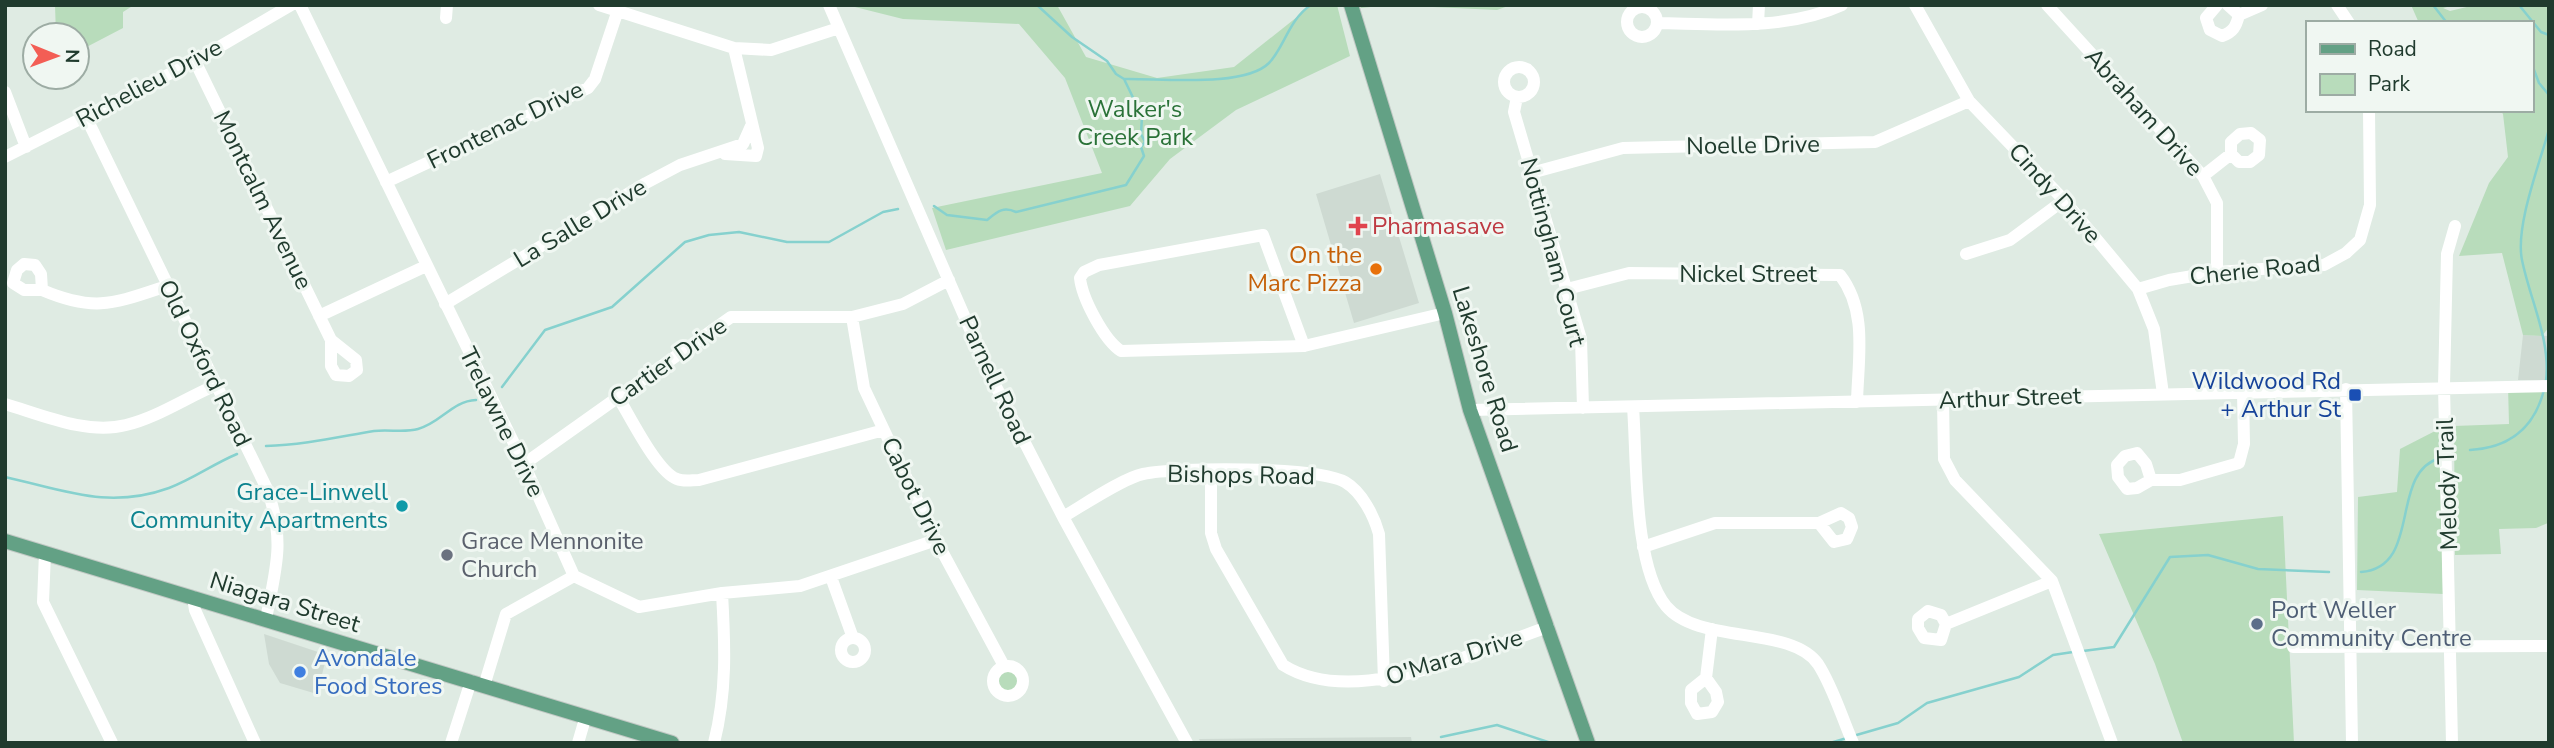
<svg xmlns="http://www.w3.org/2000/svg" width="2554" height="748" font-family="'Nunito Sans',sans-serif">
	<rect width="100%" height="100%" fill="#dfebe3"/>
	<path fill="#cedad2" d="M 1380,174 L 1419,303 L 1354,323 L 1316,194 Z
		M 2523,335 L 2549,336 L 2549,380 L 2518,380 Z
		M 264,634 L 327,655 L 317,694 L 280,683 L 269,664 Z
		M 1411,737 L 1412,743 L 1201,743 L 1199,739 Z"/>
	<path fill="#b8dcbb" d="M 55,5 L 134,5 L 123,12 L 123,28 L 77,52 L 77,35 L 56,35 Z
		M 847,5 L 1057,5 L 1086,57 L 1157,78 L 1234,67 L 1312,5 L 1337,5 L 1350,56 L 1236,110 L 1170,159 L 1130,206 L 946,250 L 932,208 L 1102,173 L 1065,78 L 1019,24 L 903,19 Z
		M 1359,5 L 1511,5 L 1497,10 L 1390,5 L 1361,8 Z
		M 2411,5 L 2455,5 L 2443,8 L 2450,11 L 2475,5 L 2549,5 L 2549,327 L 2542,336 L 2523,335 L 2502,253 L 2459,256 L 2489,183 L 2508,157 L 2503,114 L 2500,110 L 2531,110 L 2531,23 L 2419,23 Z
		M 2549,383 L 2548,523 L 2536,528 L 2499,529 L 2501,554 L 2455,555 L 2454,426 L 2509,424 L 2508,386 Z
		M 2439,429 L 2443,594 L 2357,590 L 2358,497 L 2397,492 L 2400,449 Z
		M 2283,516 L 2294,743 L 2183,743 L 2155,664 L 2099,534 Z
		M998 681a10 10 0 1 1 20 0a10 10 0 1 1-20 0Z"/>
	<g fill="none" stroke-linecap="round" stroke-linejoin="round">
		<path stroke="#86d1ce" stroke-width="2.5" d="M 2433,5 L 2447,23
			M 2519,5 L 2541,32 L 2549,35
			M 2531,62 L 2539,83 L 2549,95
			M 1124,79 C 1159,78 1244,88 1269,63 C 1284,48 1289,19 1311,5
			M 934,206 L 947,215 L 987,220 C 997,212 1003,206 1016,212 L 1126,185 L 1144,156 L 1141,147 L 1145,142 L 1141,134 L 1142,116 L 1124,79 L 1116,74 L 1107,61 L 1072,37 L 1037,5
			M 2546,381 C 2551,340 2530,300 2522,260 C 2515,226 2540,163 2549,129
			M 502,387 L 545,330 L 612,307 L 685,242 L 709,235 L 739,232 L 787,242 L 829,242 L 883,212 L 898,209
			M 266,446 C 303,445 338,437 374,431 C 389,429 404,433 418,429 C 441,423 452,401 476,400
			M 2470,450 C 2509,448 2534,429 2544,390
			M 5,477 C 64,490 108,510 169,488 C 193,479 213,464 237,454
			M 2361,572 C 2423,567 2388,473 2440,458
			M 2083,651 L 2114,647 L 2170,557 L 2208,555 L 2258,569 L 2329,572
			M 1853,736 L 1898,723 L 1927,703 L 2019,677 L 2053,655 L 2073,652
			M 1441,737 L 1497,725 L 1551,743
			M 1830,743 L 1847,738"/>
		<g stroke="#c1c8c4" stroke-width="16">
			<path id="major" d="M 1351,5 L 1445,313 L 1470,410 L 1588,743
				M 5,541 L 672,743"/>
		</g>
		<path stroke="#fff" stroke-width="12" d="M 300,5 L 524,464 L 574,576 L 639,607 L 722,593 L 800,586 L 936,540
			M 599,5 L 734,48 L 771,50 L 839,28
			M 829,5 L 989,373 L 1063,517 L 1187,743
			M 1915,5 L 1969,101 L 2064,200 L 2138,289 L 2154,329 L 2163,394
			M 2047,5 L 2203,176 L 2217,203 L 2217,272
			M 2217,5 L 2206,18 L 2210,30 L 2222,36 C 2233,32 2236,27 2239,15
			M 2228,5 L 2239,15
			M 2337,5 L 2349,23
			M1627 22a15 15 0 1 1 30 0a15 15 0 1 1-30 0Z
			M 2239,15 L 2262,5
			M 446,18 L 447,5
			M 1657,23 C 1718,24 1785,31 1842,5
			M 1758,24 L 1759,5
			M 195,61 L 331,340 L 331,366 L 336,375 L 349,376 L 357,370 L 356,360 L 331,340
			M1504 82a15 15 0 1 1 30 0a15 15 0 1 1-30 0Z
			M 5,92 L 26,147
			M 1517,97 L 1514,112 L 1581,339 L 1583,408
			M 86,117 L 268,491 C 285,543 276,567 266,619
			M 725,154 L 756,156 L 758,148 L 734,48
			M 5,157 L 195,61 L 291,5
			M 1531,173 L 1623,148 L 1875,142 L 1969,101
			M 2203,176 L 2231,154 L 2239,162 L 2250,162 L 2259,155 L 2260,140 L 2251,133 L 2240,134 L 2231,142 L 2231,154
			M 386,182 L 588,88 L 595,79 L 618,10
			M 1966,254 L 2010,240 L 2064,200
			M 1567,289 L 1629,273 L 1840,275 C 1868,311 1858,359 1857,402
			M 2138,289 L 2169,280 L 2217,272 L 2324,265 L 2346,253 L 2360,240 L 2370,205 L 2369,110
			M 42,290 L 24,290 L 13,283 L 17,270 L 24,264 L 35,265 L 41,274 L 42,290 C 96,313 115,303 167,286
			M 445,304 L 646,183 L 680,165 L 743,144 L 751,126
			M 319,316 L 426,266
			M 852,317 L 864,388 L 936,540 L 1004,666
			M 1304,346 L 1263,235 L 1099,265 L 1084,272 L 1080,278 C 1082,298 1104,340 1121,351 L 1304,346 L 1445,313
			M 2346,389 L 2352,743
			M 618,397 C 630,416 657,472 677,479 C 684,482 692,480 699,480 L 884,430
			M 1943,400 L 1944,459 L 1955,480 L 2052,581 L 2112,743
			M 5,404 C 42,415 87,435 126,425 C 156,418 186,398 214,386
			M 1633,407 C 1637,459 1633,565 1666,606 C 1698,645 1791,625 1818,664 C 1833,687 1842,718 1853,743
			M 1470,410 L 2549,386
			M 524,464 L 731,317 L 852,317 L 903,304 L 949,280
			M 1211,470 L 1211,533 L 1216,549 L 1283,665 C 1354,710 1474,652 1548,627
			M 2151,480 L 2137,488 L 2127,489 L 2118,477 L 2117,465 L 2125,456 L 2137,453 L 2146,464 L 2151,480 L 2180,480 L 2239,463 L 2244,444 L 2243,392
			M 1063,517 C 1082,506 1123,478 1143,474 C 1176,467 1317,466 1345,482 C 1362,492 1374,516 1379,534 L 1384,681
			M 1643,547 L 1715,523 L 1819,523 L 1841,513 L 1849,518 L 1852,527 L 1847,539 L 1834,542 L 1819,523
			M 45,553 L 43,602 L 112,743
			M 831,577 L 853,638
			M 193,597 L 195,610 L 255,743
			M 1946,624 L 1941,640 L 1924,638 L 1918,628 L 1918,619 L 1928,611 L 1941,615 L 1946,624 L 2052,581
			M841 650a12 12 0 1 1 24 0a12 12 0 1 1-24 0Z
			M 2293,647 L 2549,646
			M993 681a15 15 0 1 1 30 0a15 15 0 1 1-30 0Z
			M 1706,678 L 1716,692 L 1718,702 L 1712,712 L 1697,714 L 1691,703 L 1691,690 L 1706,678 L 1712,629
			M 484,686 L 506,614 L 574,576
			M 451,743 L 471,681
			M 578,743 L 585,719
			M 714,743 C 727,692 725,645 722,593
			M 2452,743 L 2444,386 L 2447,254 L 2455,226"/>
		<use href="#major" stroke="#63a185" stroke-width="14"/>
	</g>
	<path fill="#e0444e" stroke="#f0f7f2" stroke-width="2.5" d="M1354.5 215.5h7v7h7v7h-7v7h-7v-7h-7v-7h7z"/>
	<circle fill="#e8710a" stroke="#f0f7f2" stroke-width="2.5" cx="1376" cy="269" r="7"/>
	<rect fill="#1a4fb4" stroke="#f0f7f2" stroke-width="2.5" x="2348" y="388" width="14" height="14" rx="3.5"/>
	<circle fill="#0f9aa8" stroke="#f0f7f2" stroke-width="2.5" cx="402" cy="506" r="7"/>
	<circle fill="#6b7280" stroke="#f0f7f2" stroke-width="2.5" cx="447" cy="555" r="7"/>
	<circle fill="#5c6f8a" stroke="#f0f7f2" stroke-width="2.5" cx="2257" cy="624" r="7"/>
	<circle fill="#3f7fe0" stroke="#f0f7f2" stroke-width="2.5" cx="300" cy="672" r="7"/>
	<g text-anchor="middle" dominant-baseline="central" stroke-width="6" stroke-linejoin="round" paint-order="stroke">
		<g font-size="24" fill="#203b2e" stroke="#f0f7f2">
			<text transform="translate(149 83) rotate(-28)">Richelieu Drive</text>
			<text transform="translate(2144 112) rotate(48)">Abraham Drive</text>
			<text transform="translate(505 125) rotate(-26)">Frontenac Drive</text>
			<text transform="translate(1753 145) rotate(-1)">Noelle Drive</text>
			<text transform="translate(2055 193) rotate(48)">Cindy Drive</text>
			<text transform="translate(263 200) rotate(64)">Montcalm Avenue</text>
			<text transform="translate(580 223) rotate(-31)">La Salle Drive</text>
			<text transform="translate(1553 252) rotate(75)">Nottingham Court</text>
			<text transform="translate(2255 270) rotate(-6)">Cherie Road</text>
			<text x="1748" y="274">Nickel Street</text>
			<text transform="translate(668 362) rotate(-35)">Cartier Drive</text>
			<text transform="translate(205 363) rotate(64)">Old Oxford Road</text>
			<text transform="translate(1485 369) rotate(73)">Lakeshore Road</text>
			<text transform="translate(995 380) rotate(65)">Parnell Road</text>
			<text transform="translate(2010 398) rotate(-2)">Arthur Street</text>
			<text transform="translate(502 422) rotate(64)">Trelawne Drive</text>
			<text transform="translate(1241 475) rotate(1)">Bishops Road</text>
			<text transform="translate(2447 484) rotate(-92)">Melody Trail</text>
			<text transform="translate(916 496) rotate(64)">Cabot Drive</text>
			<text transform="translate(285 602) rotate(17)">Niagara Street</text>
			<text transform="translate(1454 657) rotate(-17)">O'Mara Drive</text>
		</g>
		<g font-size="24" fill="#2a7238" stroke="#f0f7f2">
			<text x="1135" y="109">Walker's<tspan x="1135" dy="28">Creek Park</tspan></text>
		</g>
		<g font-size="24" fill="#be3a42" stroke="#f0f7f2" text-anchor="start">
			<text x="1372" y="226">Pharmasave</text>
		</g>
		<g font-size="24" fill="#c56008" stroke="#f0f7f2" text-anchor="end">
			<text x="1362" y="255">On the<tspan x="1362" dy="28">Marc Pizza</tspan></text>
		</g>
		<g font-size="24" fill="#164399" stroke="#f0f7f2" text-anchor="end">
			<text x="2341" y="381">Wildwood Rd<tspan x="2341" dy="28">+ Arthur St</tspan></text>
		</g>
		<g font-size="24" fill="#0d838f" stroke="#f0f7f2" text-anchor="end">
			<text x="388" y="492">Grace-Linwell<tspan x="388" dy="28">Community Apartments</tspan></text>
		</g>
		<g font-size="24" fill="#5b616d" stroke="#f0f7f2" text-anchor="start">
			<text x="461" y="541">Grace Mennonite<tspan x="461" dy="28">Church</tspan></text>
		</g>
		<g font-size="24" fill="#4e5e75" stroke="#f0f7f2" text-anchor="start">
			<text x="2271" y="610">Port Weller<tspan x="2271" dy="28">Community Centre</tspan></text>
		</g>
		<g font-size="24" fill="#366cbe" stroke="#f0f7f2" text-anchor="start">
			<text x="314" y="658">Avondale<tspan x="314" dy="28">Food Stores</tspan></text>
		</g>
	</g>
	<rect width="2554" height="748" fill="none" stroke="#203b2e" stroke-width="14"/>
	<rect x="2306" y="21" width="228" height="91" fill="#f0f7f2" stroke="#9daca4" stroke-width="2"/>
	<rect x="2320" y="44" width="35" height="10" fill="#63a185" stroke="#9daca4" stroke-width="2"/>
	<text x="2368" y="56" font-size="21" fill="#203b2e">Road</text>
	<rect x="2320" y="74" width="35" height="21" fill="#b8dcbb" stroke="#9daca4" stroke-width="2"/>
	<text x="2368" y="91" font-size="21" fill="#203b2e">Park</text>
	<g transform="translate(56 56) rotate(91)"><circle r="33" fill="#f0f7f2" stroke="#9daca4" stroke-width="2"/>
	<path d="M0-5L12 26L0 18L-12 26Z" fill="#f35e55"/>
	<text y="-10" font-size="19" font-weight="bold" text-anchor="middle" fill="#203b2e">N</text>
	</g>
</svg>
